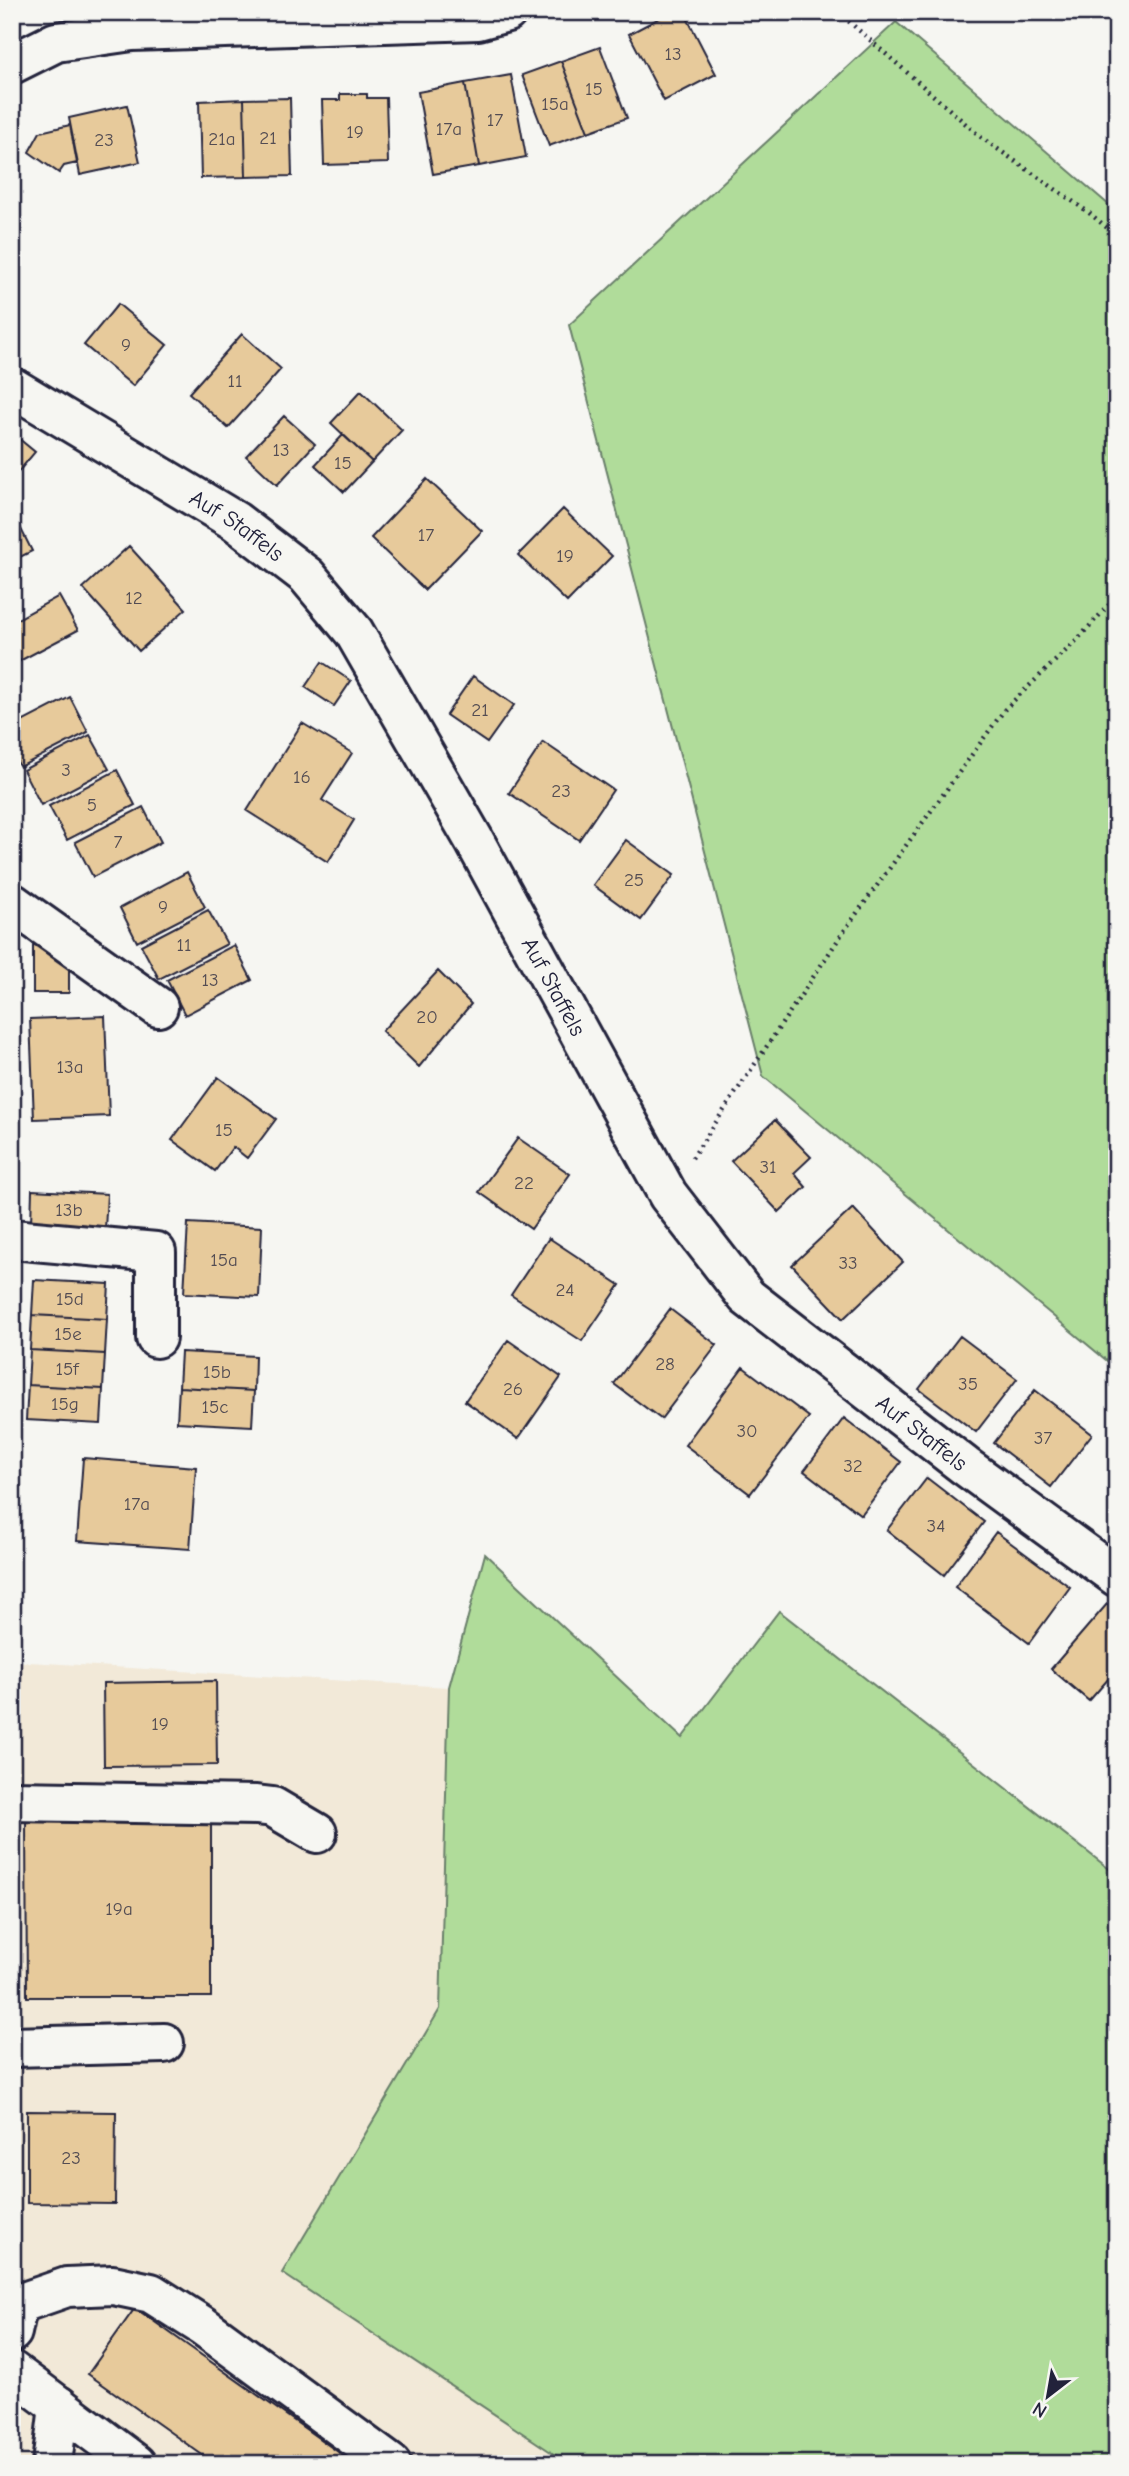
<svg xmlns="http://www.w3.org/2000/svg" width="1129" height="2476" font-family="'Comic Neue',sans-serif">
	<rect width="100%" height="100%" fill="#f6f6f2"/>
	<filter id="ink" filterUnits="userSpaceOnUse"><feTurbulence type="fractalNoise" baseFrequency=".0143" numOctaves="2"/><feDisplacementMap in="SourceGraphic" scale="14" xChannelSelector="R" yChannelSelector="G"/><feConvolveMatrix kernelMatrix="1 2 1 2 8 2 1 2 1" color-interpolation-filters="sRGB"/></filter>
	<g filter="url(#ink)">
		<path fill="#f2e9d8" d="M 12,1661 L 449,1687 L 440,2009 L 282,2273 L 569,2464 L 12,2464 Z"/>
		<path fill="#b0dc9a" stroke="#697f6a" stroke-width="2" d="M 896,22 L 1117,212 L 1117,1369 L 763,1076 L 569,325 Z
			M 485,1554 L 682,1738 L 779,1611 L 1117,1875 L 1117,2464 L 569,2464 L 282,2273 L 440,2009 L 449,1687 Z"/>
		<path fill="#e7ca9b" stroke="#22223b" stroke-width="2" d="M 671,12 L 684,12 L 716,74 L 664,101 L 629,34 Z
			M 600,47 L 627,118 L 588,132 L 561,61 Z
			M 561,61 L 588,132 L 549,146 L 522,75 Z
			M 511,75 L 526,157 L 479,166 L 465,83 Z
			M 465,83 L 479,166 L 433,174 L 418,92 Z
			M 340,94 L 367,94 L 367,98 L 386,98 L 388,163 L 324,165 L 322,100 L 340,100 Z
			M 290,98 L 292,176 L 246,177 L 244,99 Z
			M 244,99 L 246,177 L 201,178 L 199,101 Z
			M 127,105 L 140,162 L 80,175 L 69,118 Z
			M 70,125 L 77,163 L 64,166 L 59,173 L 29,152 L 40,132 Z
			M 118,304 L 167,345 L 133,386 L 84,345 Z
			M 242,334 L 281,369 L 228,428 L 189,393 Z
			M 361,391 L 402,430 L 372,462 L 331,423 Z
			M 284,416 L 315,444 L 277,485 L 246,456 Z
			M 12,433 L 35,452 L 14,477 L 12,476 Z
			M 343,435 L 372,462 L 344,492 L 315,465 Z
			M 427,479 L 482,531 L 425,590 L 371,538 Z
			M 563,509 L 612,556 L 567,602 L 518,555 Z
			M 19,525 L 32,551 L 12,561 L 12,528 Z
			M 129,546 L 186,609 L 139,651 L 83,588 Z
			M 59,596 L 78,630 L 12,665 L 12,622 Z
			M 322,662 L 351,681 L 334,706 L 305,687 Z
			M 473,676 L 514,705 L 487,743 L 446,715 Z
			M 70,697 L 88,732 L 20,767 L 12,752 L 12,727 Z
			M 302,723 L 352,753 L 322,800 L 354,820 L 328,862 L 247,811 Z
			M 90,735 L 109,769 L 41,805 L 23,770 Z
			M 543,742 L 613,790 L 579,840 L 509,793 Z
			M 117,770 L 135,805 L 67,840 L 49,806 Z
			M 143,807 L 161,842 L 93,877 L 75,842 Z
			M 626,840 L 674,875 L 641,920 L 593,885 Z
			M 187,872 L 205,907 L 137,942 L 120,908 Z
			M 208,910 L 227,944 L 159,979 L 141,945 Z
			M 42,936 L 69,955 L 69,993 L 33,993 L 33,945 Z
			M 234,945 L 252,980 L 185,1015 L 167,980 Z
			M 438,971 L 471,1004 L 419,1067 L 382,1031 Z
			M 105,1016 L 109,1116 L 34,1119 L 30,1019 Z
			M 218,1077 L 276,1119 L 247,1158 L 233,1147 L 215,1171 L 172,1140 Z
			M 775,1120 L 811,1157 L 794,1173 L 806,1187 L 779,1212 L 731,1161 Z
			M 518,1138 L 570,1174 L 531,1229 L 479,1192 Z
			M 32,1190 L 107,1194 L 105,1229 L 31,1225 Z
			M 853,1208 L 903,1262 L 843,1319 L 792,1265 Z
			M 188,1223 L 262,1227 L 259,1297 L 184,1293 Z
			M 549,1238 L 620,1285 L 582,1341 L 511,1295 Z
			M 34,1280 L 109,1284 L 107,1319 L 32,1315 Z
			M 670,1309 L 717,1345 L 661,1419 L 614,1384 Z
			M 32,1315 L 107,1319 L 105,1354 L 30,1350 Z
			M 960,1336 L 1017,1379 L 976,1432 L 919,1389 Z
			M 508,1340 L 561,1377 L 518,1439 L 465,1401 Z
			M 30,1350 L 105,1354 L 103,1389 L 28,1385 Z
			M 181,1352 L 255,1356 L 254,1391 L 179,1387 Z
			M 743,1367 L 809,1417 L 750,1494 L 685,1445 Z
			M 28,1385 L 103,1389 L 101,1424 L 26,1420 Z
			M 179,1387 L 254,1391 L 252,1426 L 177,1422 Z
			M 1035,1390 L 1092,1434 L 1051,1487 L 994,1443 Z
			M 844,1418 L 901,1462 L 861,1515 L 804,1471 Z
			M 83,1458 L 196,1467 L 190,1549 L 77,1541 Z
			M 927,1478 L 984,1522 L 944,1575 L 887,1530 Z
			M 996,1532 L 1070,1587 L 1029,1643 L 955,1587 Z
			M 1107,1604 L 1117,1613 L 1117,1669 L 1089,1701 L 1051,1669 Z
			M 216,1681 L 217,1765 L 104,1766 L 103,1683 Z
			M 26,1821 L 211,1821 L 211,1997 L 27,1997 Z
			M 27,2111 L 116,2112 L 115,2204 L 27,2203 Z
			M 135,2308 L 355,2464 L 215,2464 L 88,2374 Z"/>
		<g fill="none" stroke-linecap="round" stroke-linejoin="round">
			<g stroke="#22223b" stroke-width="44">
				<g id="minor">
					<path d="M 12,64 L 56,42 L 132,31 L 478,20 L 507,12"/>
					<path id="s1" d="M 12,387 L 235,521 L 307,576 L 354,632 L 474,840 L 668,1195 L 747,1297 L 965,1466 L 1117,1577"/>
					<path d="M 12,903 L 158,1007"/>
					<path d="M 12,1239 L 156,1252 L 156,1338"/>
					<path d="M 12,1801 L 256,1805 L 273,1807 L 317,1833"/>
					<path d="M 12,2047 L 164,2043"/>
					<path d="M 12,2332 L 18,2304 L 67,2287 L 113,2285 L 151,2293 L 203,2326 L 391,2464"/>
					<path d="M 12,2371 L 136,2464"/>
					<path d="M 52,2464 L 59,2406"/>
				</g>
			</g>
			<path stroke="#22223b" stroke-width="4.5" stroke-dasharray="2 5" stroke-linecap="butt" d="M 838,12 L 982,138 L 1088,212 L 1117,236
				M 692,1158 L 844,931 L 1005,709 L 1076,641 L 1117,596"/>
			<use href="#minor" stroke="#f6f6f2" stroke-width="38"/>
		</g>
	</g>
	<g text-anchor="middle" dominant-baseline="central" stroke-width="5" stroke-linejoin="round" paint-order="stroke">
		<g font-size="19" fill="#534c53">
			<text x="673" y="54">13</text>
			<text x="594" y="89">15</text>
			<text x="555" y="104">15a</text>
			<text x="495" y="120">17</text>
			<text x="449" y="129">17a</text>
			<text x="355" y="132">19</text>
			<text x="268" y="138">21</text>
			<text x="222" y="139">21a</text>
			<text x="104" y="140">23</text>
			<text x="126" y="345">9</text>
			<text x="235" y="381">11</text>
			<text x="281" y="450">13</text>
			<text x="343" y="463">15</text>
			<text x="426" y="535">17</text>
			<text x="565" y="556">19</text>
			<text x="134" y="598">12</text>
			<text x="480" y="710">21</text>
			<text x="66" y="770">3</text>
			<text x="302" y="777">16</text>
			<text x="561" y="791">23</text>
			<text x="92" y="805">5</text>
			<text x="118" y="842">7</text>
			<text x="634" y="880">25</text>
			<text x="163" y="907">9</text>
			<text x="184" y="945">11</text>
			<text x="210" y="980">13</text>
			<text x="427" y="1017">20</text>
			<text x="70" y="1067">13a</text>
			<text x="224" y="1130">15</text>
			<text x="768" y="1167">31</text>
			<text x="524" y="1183">22</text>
			<text x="69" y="1210">13b</text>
			<text x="224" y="1260">15a</text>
			<text x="848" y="1263">33</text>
			<text x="565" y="1290">24</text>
			<text x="70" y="1299">15d</text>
			<text x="68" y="1334">15e</text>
			<text x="665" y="1364">28</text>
			<text x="67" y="1369">15f</text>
			<text x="217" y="1372">15b</text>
			<text x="968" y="1384">35</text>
			<text x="513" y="1389">26</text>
			<text x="65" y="1404">15g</text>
			<text x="215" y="1407">15c</text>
			<text x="747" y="1431">30</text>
			<text x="1043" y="1438">37</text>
			<text x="853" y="1466">32</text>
			<text x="137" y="1504">17a</text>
			<text x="936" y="1526">34</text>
			<text x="160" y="1724">19</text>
			<text x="119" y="1909">19a</text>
			<text x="71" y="2158">23</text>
		</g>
		<g font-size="23" fill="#22223b" stroke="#f6f6f2">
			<text stroke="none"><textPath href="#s1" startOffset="264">Auf Staffels</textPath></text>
			<text stroke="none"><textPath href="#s1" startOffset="831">Auf Staffels</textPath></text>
			<text stroke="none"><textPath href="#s1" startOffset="1419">Auf Staffels</textPath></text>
		</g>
	</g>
	<rect width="1129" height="2476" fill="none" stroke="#f6f6f2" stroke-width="42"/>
	<rect x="21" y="21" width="1087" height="2434" fill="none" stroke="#22223b" stroke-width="2.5" filter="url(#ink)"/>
	<g transform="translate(1048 2396) rotate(211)" stroke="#f6f6f2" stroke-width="5" paint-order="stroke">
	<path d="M0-5L12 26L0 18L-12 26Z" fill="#22223b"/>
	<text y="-10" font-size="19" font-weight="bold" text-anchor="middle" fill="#22223b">N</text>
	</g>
</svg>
